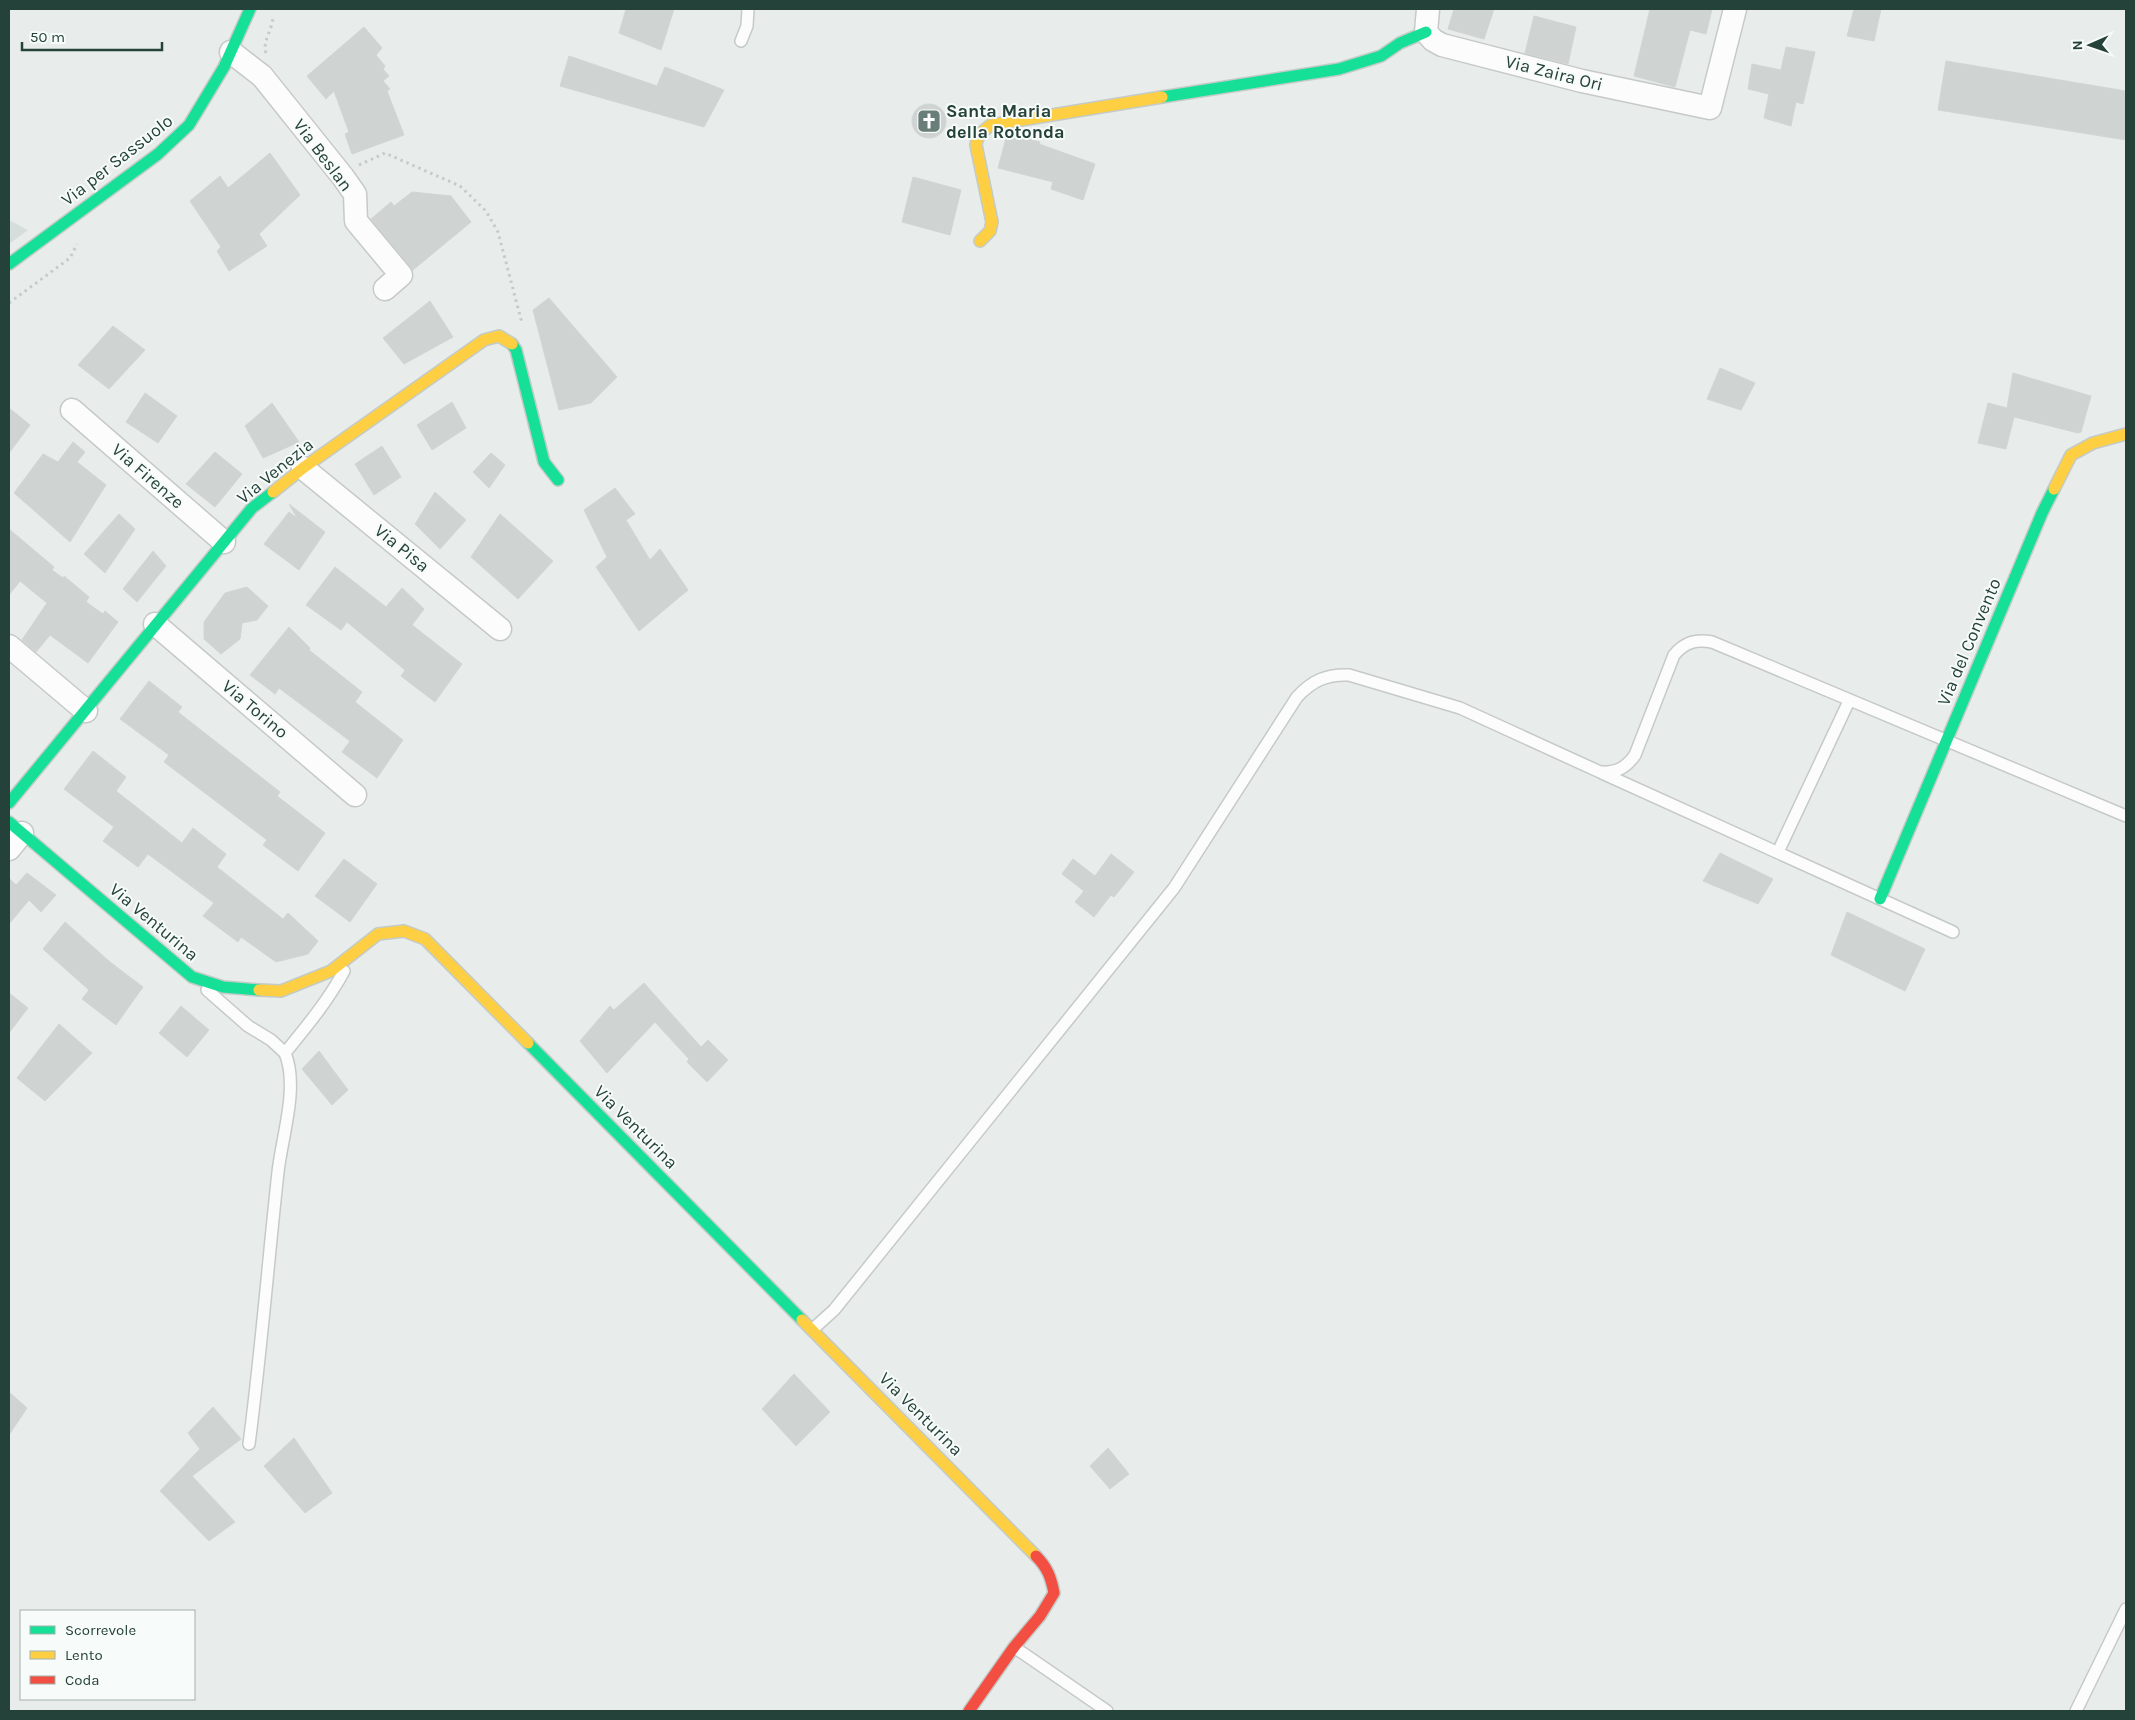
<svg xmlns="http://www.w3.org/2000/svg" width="2135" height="1720" font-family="Karla,sans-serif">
	<rect width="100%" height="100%" fill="#e8edeb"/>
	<path fill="#d6dedb" d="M 9,220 L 28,230 L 9,244 Z"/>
	<path fill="#cfd4d2" stroke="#d1d6d4" d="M 626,9 L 674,9 L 661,50 L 619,33 Z
		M 1454,9 L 1494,9 L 1484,39 L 1448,29 Z
		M 1650,9 L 1712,9 L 1706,34 L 1690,30 L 1675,87 L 1634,76 Z
		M 1854,9 L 1881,9 L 1874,41 L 1847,36 Z
		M 1534,16 L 1576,27 L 1568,64 L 1525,53 Z
		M 364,27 L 382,48 L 376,55 L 385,66 L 383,69 L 389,76 L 383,81 L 390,89 L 387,91 L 404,135 L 352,154 L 345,134 L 349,132 L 334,91 L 326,99 L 307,76 Z
		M 1786,47 L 1815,52 L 1803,104 L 1796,102 L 1791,126 L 1764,118 L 1769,94 L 1748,89 L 1752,64 L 1781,70 Z
		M 569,56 L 657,86 L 665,67 L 724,90 L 704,127 L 560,86 Z
		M 1946,61 L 2126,91 L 2126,140 L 1938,110 Z
		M912 121a17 17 0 1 1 34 0a17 17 0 1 1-34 0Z
		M 1019,136 L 1040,142 L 1039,144 L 1095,164 L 1083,200 L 1051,189 L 1053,182 L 998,168 L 1006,138 Z
		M 270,153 L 300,195 L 259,234 L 267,246 L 229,271 L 217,251 L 221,247 L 190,201 L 220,176 L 228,188 Z
		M 913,177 L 961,190 L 950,235 L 902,222 Z
		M 412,192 L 451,196 L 471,222 L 413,270 L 371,219 L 391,202 L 394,206 Z
		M 549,298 L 617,377 L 591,403 L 559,410 L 533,310 Z
		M 430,301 L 453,337 L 404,364 L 383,338 Z
		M 113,326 L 145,350 L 109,389 L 78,365 Z
		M 1720,368 L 1755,383 L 1741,410 L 1707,399 Z
		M 2013,373 L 2091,396 L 2081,432 L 2078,433 L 2014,417 L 2006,449 L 1978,443 L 1988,403 L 2007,408 Z
		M 145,393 L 177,416 L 158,443 L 126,422 Z
		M 452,402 L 466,428 L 432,450 L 417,425 Z
		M 272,403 L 299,442 L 263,458 L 245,426 Z
		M 9,408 L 30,425 L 9,453 Z
		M 73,442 L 85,452 L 77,462 L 106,485 L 70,542 L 14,493 L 43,454 L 58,462 Z
		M 382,446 L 401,477 L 374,495 L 355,464 Z
		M 215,452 L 242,474 L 215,507 L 186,484 Z
		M 491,453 L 505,465 L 489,488 L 473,472 Z
		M 615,488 L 635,514 L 626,520 L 650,560 L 660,549 L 688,590 L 639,631 L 596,567 L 607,557 L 584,510 Z
		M 435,492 L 466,520 L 440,549 L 415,524 Z
		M 289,504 L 325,532 L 299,570 L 264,544 L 289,512 L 297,518 Z
		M 119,514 L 135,529 L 105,573 L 84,554 Z
		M 500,514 L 553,561 L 518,599 L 471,557 Z
		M 9,529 L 54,567 L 52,570 L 63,578 L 64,576 L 89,597 L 86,602 L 103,614 L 105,611 L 118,622 L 88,663 L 50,635 L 36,652 L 22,640 L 47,603 L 20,581 L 9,595 Z
		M 153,551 L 166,566 L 137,602 L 123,589 Z
		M 335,567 L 386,607 L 402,588 L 424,609 L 412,625 L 462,664 L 435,702 L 401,676 L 405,670 L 347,622 L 341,630 L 306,605 Z
		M 247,587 L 268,606 L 257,620 L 242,623 L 240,639 L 221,654 L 204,639 L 204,622 L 225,593 Z
		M 289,627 L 310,648 L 309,650 L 362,692 L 355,702 L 403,740 L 377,778 L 342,752 L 350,741 L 279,688 L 275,694 L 250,675 Z
		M 149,681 L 182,707 L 178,712 L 280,792 L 277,796 L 325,833 L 298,871 L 263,845 L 267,840 L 164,762 L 169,755 L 120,719 Z
		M 93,751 L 126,777 L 116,791 L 182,843 L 193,828 L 226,854 L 217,867 L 283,919 L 288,913 L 318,941 L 308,954 L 276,962 L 241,937 L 238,942 L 203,916 L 214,903 L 148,854 L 138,867 L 103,841 L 114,827 L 64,789 Z
		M 1720,853 L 1773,879 L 1758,904 L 1703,881 Z
		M 1111,854 L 1134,872 L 1114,897 L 1111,895 L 1094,917 L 1075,902 L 1084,891 L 1062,874 L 1073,859 L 1095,876 Z
		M 344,859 L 377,884 L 350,922 L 315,896 Z
		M 27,873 L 56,895 L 41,912 L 29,900 L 9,924 L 9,878 L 16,885 Z
		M 1847,912 L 1925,949 L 1905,991 L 1831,955 Z
		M 65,922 L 110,962 L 143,987 L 116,1025 L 82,999 L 89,990 L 43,949 Z
		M 644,983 L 701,1047 L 708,1040 L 728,1060 L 707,1082 L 687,1062 L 689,1059 L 655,1022 L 607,1073 L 580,1041 L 610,1006 L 614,1010 Z
		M 9,993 L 28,1008 L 9,1033 Z
		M 181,1006 L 209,1030 L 187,1057 L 159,1033 Z
		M 59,1024 L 92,1053 L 45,1101 L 17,1078 Z
		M 319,1051 L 348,1090 L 332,1105 L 302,1069 Z
		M 794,1374 L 830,1412 L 796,1446 L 762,1409 Z
		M 9,1392 L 27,1408 L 9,1435 Z
		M 213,1407 L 241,1439 L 192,1476 L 235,1522 L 209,1541 L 160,1491 L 200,1449 L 188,1433 Z
		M 294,1438 L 332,1493 L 305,1513 L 264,1466 Z
		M 1108,1448 L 1129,1474 L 1110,1489 L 1090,1466 Z"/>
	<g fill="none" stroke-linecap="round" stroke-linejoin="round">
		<g stroke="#c5cac8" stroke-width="14">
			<path id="lane" d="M 741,41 L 747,26 L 748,9
				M 1602,773 L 1953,932
				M 1778,852 L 1849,701
				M 207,990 L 248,1026 L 271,1040 L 285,1053 C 306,1027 328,1001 344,971
				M 813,1329 L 834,1310 L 1174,888 L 1297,697 C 1312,681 1326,674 1349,675 L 1460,708 L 1600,772 C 1616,773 1626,768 1635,755 L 1674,655 C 1685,642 1696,639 1712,642 L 2126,816
				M 249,1444 C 261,1353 268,1263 278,1172 C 282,1136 299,1087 285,1053
				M 1014,1647 L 1107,1711
				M 2076,1711 L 2126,1609"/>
		</g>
		<g stroke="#c5cac8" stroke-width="25">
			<path id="street" d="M 1428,9 L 1426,32 L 1433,40 L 1442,45 L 1582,81 L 1710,108 L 1735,9
				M 231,52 L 262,76 L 343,177 L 355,194 L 356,221 L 401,275 L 385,289
				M 72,410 L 224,542
				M 303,468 L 500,629
				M 155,624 L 355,795
				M 9,646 L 86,711
				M 9,849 L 22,833"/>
		</g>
		<g stroke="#c3cbc8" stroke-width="14">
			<path id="fast" d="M 1162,97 L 1339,69 L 1381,56 L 1400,43 L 1426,32
				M 9,264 L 158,154 L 189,125 L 224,67 L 250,9
				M 512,344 L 516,350 L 544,462 L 558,480
				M 9,803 L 252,508 L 273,492
				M 9,822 L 192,977 L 223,987 L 259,990
				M 1880,899 L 2042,513 L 2054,489
				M 528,1043 L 802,1320"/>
		</g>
		<g stroke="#c3cbc8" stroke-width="14">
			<path id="slow" d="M 980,241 L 990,231 L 992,222 L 976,145 C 977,135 983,131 991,125 L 1162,97
				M 2054,489 L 2071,455 L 2093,443 L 2126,434
				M 273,492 L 303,468 L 484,340 L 499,336 L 512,344
				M 259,990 L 281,991 L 331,971 L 378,934 L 404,931 L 425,939 L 528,1043
				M 802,1320 L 1036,1556"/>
		</g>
		<g stroke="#c3cbc8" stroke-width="14">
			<path id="jam" d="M 969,1711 L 1014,1647 L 1040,1616 L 1054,1593 C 1051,1577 1047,1567 1036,1556"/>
		</g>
		<path stroke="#c3ccca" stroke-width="3" stroke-dasharray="2.5 4" stroke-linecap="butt" d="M 266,53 C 262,41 273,29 273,16
			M 359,165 L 385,153 L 460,186 L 486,211 L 498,232 L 522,323
			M 9,303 L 70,258 L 77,244"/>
		<use href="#lane" stroke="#fcfcfc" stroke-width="11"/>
		<use href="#street" stroke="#fcfcfc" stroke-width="22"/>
		<use href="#fast" stroke="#16e098" stroke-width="11"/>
		<use href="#slow" stroke="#ffcf43" stroke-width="11"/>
		<use href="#jam" stroke="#f24e42" stroke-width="11"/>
	</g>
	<defs>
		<g id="church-square" transform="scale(1.25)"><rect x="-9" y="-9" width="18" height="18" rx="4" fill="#697e78" stroke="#f7fbf9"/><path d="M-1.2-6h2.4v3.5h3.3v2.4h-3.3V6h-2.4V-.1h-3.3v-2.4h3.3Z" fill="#fff"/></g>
	</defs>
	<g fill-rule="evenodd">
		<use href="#church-square" x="929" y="121"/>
	</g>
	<g text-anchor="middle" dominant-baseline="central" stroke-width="4" stroke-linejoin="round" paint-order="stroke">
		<g font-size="18" fill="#24423a" stroke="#f7fbf9">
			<text transform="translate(1554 73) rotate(14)">Via Zaira Ori</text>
			<text transform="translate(323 155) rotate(53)">Via Beslan</text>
			<text transform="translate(117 160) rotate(-38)">Via per Sassuolo</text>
			<text transform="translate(275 471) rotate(-39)">Via Venezia</text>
			<text transform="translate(148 476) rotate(41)">Via Firenze</text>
			<text transform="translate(402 548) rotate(39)">Via Pisa</text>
			<text transform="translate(1969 642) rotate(-67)">Via del Convento</text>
			<text transform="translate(255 709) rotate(40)">Via Torino</text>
			<text transform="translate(154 922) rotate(40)">Via Venturina</text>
			<text transform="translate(636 1127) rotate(45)">Via Venturina</text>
			<text transform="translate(921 1414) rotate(45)">Via Venturina</text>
		</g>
		<g font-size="18" font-weight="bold" fill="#24423a" stroke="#f7fbf9" text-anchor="start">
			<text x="946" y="111">Santa Maria<tspan x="946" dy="21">della Rotonda</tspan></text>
		</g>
	</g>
	<rect width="2135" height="1720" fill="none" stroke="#24423a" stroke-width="20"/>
	<rect x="20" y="1610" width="175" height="90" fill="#f7fbf9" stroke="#a3b1ad"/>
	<rect x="30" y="1626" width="25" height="8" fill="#16e098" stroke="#a3b1ad"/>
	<text x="65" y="1635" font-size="15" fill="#24423a">Scorrevole</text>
	<rect x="30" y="1651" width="25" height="8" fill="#ffcf43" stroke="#a3b1ad"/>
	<text x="65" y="1660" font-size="15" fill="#24423a">Lento</text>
	<rect x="30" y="1676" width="25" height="8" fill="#f24e42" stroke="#a3b1ad"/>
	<text x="65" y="1685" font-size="15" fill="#24423a">Coda</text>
	<g transform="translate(2090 45) rotate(268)" stroke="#f7fbf9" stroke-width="4" paint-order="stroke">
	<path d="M0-4L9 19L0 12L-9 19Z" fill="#24423a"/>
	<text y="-8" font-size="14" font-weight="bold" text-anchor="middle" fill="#24423a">N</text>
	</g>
	<path d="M22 42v8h140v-8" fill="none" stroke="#24423a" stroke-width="2.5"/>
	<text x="30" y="42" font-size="15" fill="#24423a" stroke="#f7fbf9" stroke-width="4" paint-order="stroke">50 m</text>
</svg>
